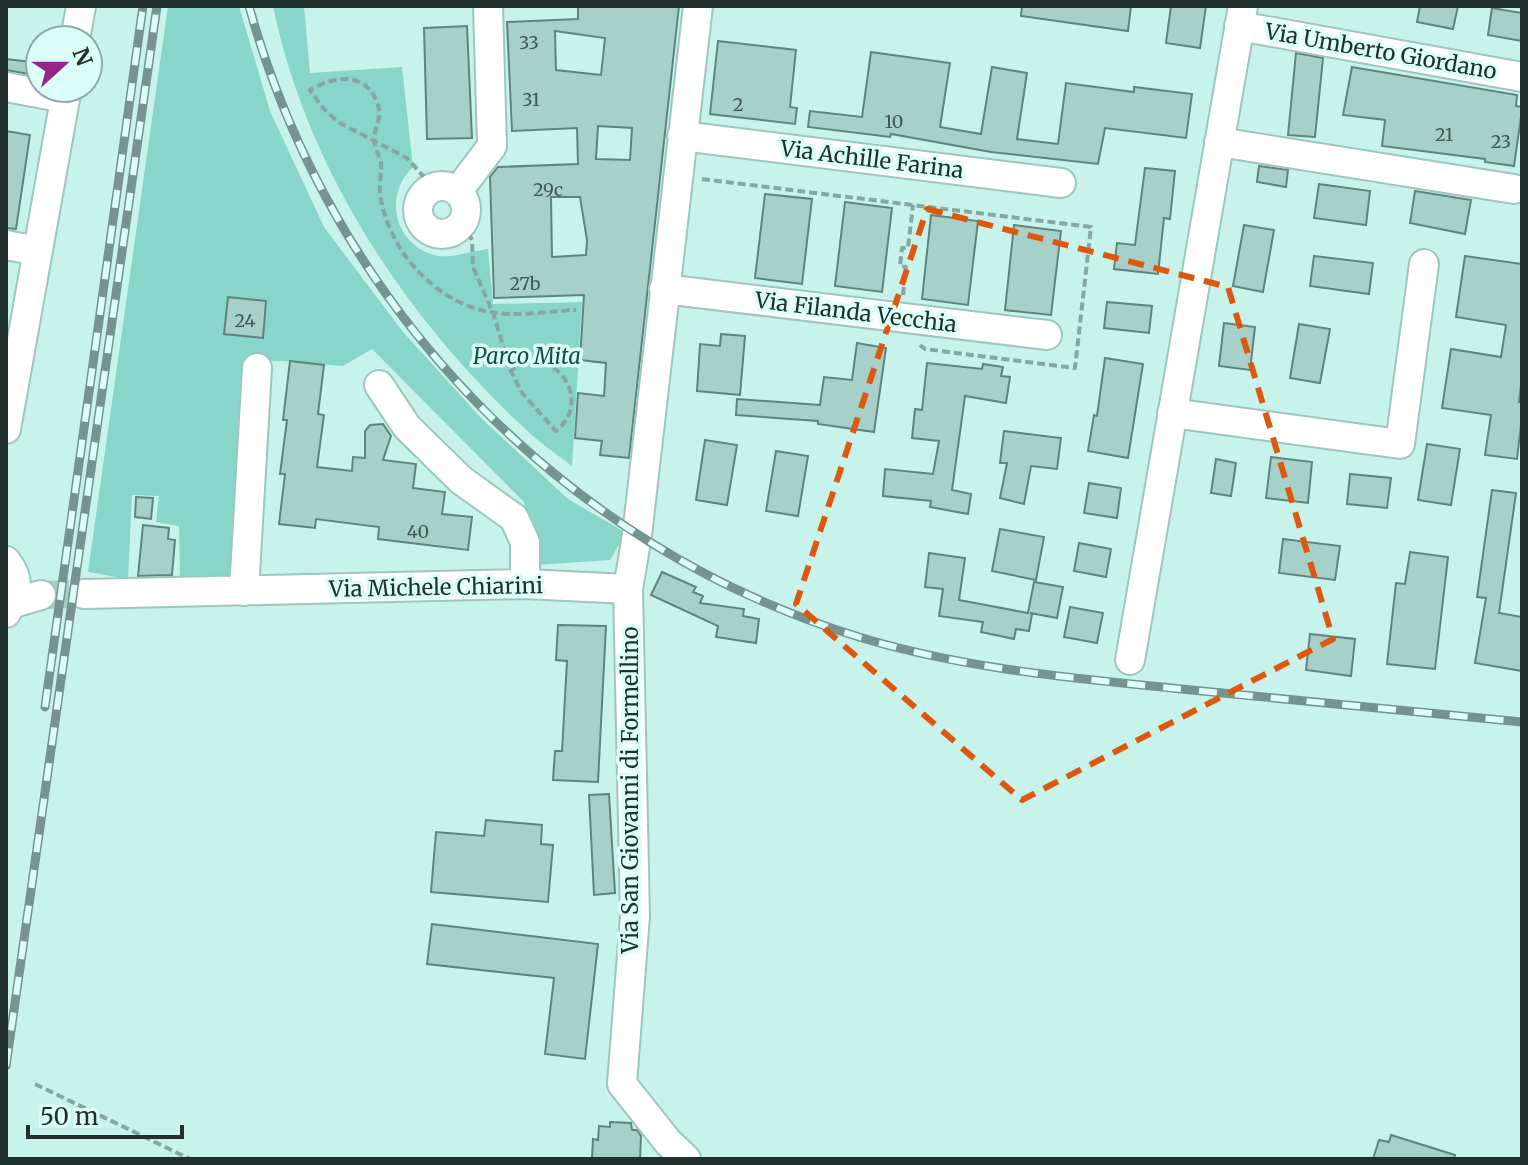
<svg xmlns="http://www.w3.org/2000/svg" width="1528" height="1165" font-family="Merriweather,serif">
	<rect width="100%" height="100%" fill="#c8f3eb"/>
	<path fill="#88d5c9" d="M 168,6 L 239,6 L 270,111 L 324,227 L 403,332 L 481,418 L 568,499 L 623,531 L 620,543 L 610,560 L 535,565 L 524,502 L 372,349 L 343,366 L 281,361 L 250,362 L 234,579 L 180,577 L 179,526 L 156,522 L 159,496 L 132,495 L 128,579 L 88,572 Z
		M 273,6 L 304,6 L 310,73 L 402,67 L 413,167 C 382,196 395,247 438,256 C 452,258 473,251 488,249 L 493,304 L 582,302 L 572,466 C 555,453 536,440 520,424 C 402,313 306,166 273,6 Z"/>
	<path fill="#a6d0c8" stroke="#5d857e" stroke-width="2" fill-rule="evenodd" d="M 578,6 L 679,6 L 629,458 L 600,455 L 602,441 L 575,438 L 578,393 L 604,396 L 606,363 L 580,360 L 584,295 L 494,298 L 490,177 L 498,167 L 578,164 L 577,128 L 512,131 L 507,22 L 578,19 ZM 555,31 L 605,38 L 601,75 L 556,70 ZM 598,126 L 632,128 L 630,160 L 596,159 ZM 551,197 L 580,197 L 587,240 L 586,255 L 552,257 Z
		M 1022,6 L 1131,6 L 1128,31 L 1021,16 Z
		M 1171,6 L 1206,6 L 1200,48 L 1166,43 Z
		M 1420,6 L 1458,6 L 1453,29 L 1417,22 Z
		M 1492,8 L 1522,13 L 1522,41 L 1488,35 Z
		M 467,26 L 472,138 L 427,139 L 424,28 Z
		M 718,41 L 796,50 L 790,107 L 797,108 L 795,124 L 710,114 Z
		M 871,52 L 950,63 L 940,127 L 981,134 L 992,67 L 1027,73 L 1017,139 L 1058,144 L 1066,83 L 1134,92 L 1134,87 L 1192,94 L 1186,138 L 1105,128 L 1098,164 L 991,152 L 891,134 L 890,137 L 808,127 L 810,111 L 862,117 Z
		M 1296,53 L 1323,58 L 1315,137 L 1288,135 Z
		M 6,59 L 40,63 L 40,76 L 6,70 Z
		M 1352,67 L 1517,95 L 1516,106 L 1522,107 L 1522,110 L 1514,166 L 1485,162 L 1485,159 L 1382,146 L 1385,120 L 1343,115 Z
		M 6,131 L 30,135 L 16,229 L 6,228 Z
		M 1259,166 L 1288,170 L 1286,187 L 1257,182 Z
		M 1145,168 L 1175,171 L 1170,219 L 1164,218 L 1158,274 L 1114,269 L 1117,243 L 1135,245 Z
		M 1319,184 L 1370,191 L 1366,225 L 1314,218 Z
		M 1415,191 L 1471,200 L 1465,234 L 1410,223 Z
		M 765,194 L 812,199 L 802,284 L 755,278 Z
		M 845,202 L 892,208 L 882,292 L 835,286 Z
		M 931,215 L 978,221 L 968,305 L 922,299 Z
		M 1014,225 L 1061,231 L 1051,315 L 1005,310 Z
		M 1244,225 L 1274,230 L 1263,292 L 1233,286 Z
		M 1314,256 L 1373,263 L 1369,294 L 1310,286 Z
		M 1465,256 L 1522,264 L 1522,376 L 1519,402 L 1522,402 L 1522,416 L 1517,459 L 1485,455 L 1491,415 L 1442,408 L 1451,349 L 1501,357 L 1506,325 L 1456,317 Z
		M 228,297 L 266,301 L 263,338 L 224,334 Z
		M 1107,302 L 1152,306 L 1149,333 L 1104,328 Z
		M 1224,323 L 1255,327 L 1250,370 L 1219,366 Z
		M 1299,324 L 1330,329 L 1320,383 L 1290,378 Z
		M 721,334 L 745,336 L 740,395 L 697,391 L 700,344 L 720,346 Z
		M 857,343 L 886,348 L 874,432 L 818,424 L 818,421 L 736,415 L 737,399 L 820,405 L 824,377 L 852,380 Z
		M 1105,358 L 1143,364 L 1128,458 L 1088,451 L 1094,415 L 1097,416 Z
		M 290,361 L 324,365 L 318,414 L 324,415 L 317,467 L 352,471 L 353,457 L 365,458 L 365,431 L 370,425 L 383,424 L 391,436 L 383,460 L 416,464 L 413,488 L 445,492 L 442,514 L 472,517 L 468,550 L 378,539 L 379,527 L 316,519 L 315,528 L 279,524 L 285,474 L 280,474 L 287,420 L 283,420 Z
		M 927,363 L 982,369 L 983,364 L 1003,367 L 1001,376 L 1010,377 L 1006,403 L 965,396 L 952,490 L 971,494 L 968,514 L 930,507 L 931,501 L 883,496 L 885,469 L 933,474 L 939,441 L 912,438 L 915,409 L 922,410 Z
		M 1004,431 L 1061,438 L 1057,469 L 1031,466 L 1024,504 L 1000,498 L 1007,463 L 1000,463 Z
		M 705,440 L 737,445 L 727,505 L 696,500 Z
		M 1427,444 L 1460,449 L 1451,505 L 1418,500 Z
		M 776,451 L 808,456 L 798,516 L 766,511 Z
		M 1271,457 L 1312,462 L 1308,503 L 1266,498 Z
		M 1216,459 L 1236,463 L 1231,496 L 1211,493 Z
		M 1350,474 L 1391,478 L 1387,508 L 1347,504 Z
		M 1089,483 L 1121,488 L 1117,518 L 1084,513 Z
		M 1492,490 L 1516,493 L 1499,613 L 1522,617 L 1522,671 L 1475,663 L 1486,598 L 1477,597 Z
		M 136,497 L 153,498 L 151,519 L 135,517 Z
		M 143,525 L 169,528 L 168,539 L 175,540 L 172,575 L 138,576 Z
		M 1000,529 L 1044,537 L 1036,580 L 992,571 Z
		M 1283,539 L 1340,546 L 1335,580 L 1279,573 Z
		M 1079,543 L 1111,549 L 1106,577 L 1074,571 Z
		M 1410,552 L 1448,557 L 1435,669 L 1387,664 L 1396,583 L 1405,584 Z
		M 929,553 L 965,558 L 959,600 L 1028,613 L 1034,582 L 1063,587 L 1057,618 L 1030,613 L 1032,614 L 1029,631 L 1016,629 L 1014,639 L 981,632 L 983,622 L 939,616 L 943,589 L 925,587 Z
		M 662,572 L 696,587 L 693,592 L 703,596 L 700,603 L 744,609 L 743,616 L 759,619 L 756,643 L 716,637 L 718,626 L 651,595 Z
		M 1070,607 L 1103,613 L 1097,643 L 1064,637 Z
		M 558,625 L 606,626 L 598,782 L 553,780 L 555,751 L 562,751 L 567,661 L 556,660 Z
		M 1310,634 L 1355,639 L 1351,676 L 1306,670 Z
		M 609,794 L 615,893 L 594,895 L 589,795 Z
		M 486,820 L 542,825 L 541,844 L 553,845 L 548,902 L 431,892 L 436,832 L 484,836 Z
		M 432,924 L 598,944 L 585,1059 L 545,1054 L 554,978 L 427,964 Z
		M 610,1122 L 631,1123 L 632,1130 L 637,1130 L 641,1136 L 640,1159 L 592,1158 L 593,1139 L 598,1140 L 599,1126 L 610,1127 Z
		M 1391,1135 L 1455,1155 L 1454,1159 L 1373,1159 L 1379,1140 L 1389,1142 Z"/>
	<g fill="none" stroke-linecap="round" stroke-linejoin="round">
		<path stroke="#a6ccc5" stroke-width="28" stroke-dasharray="28 14" stroke-linecap="butt" d="M 41,595 L 84,594"/>
		<g stroke="#9dc6bf" stroke-width="32">
			<path id="minor" d="M 1239,26 L 1522,77
				M 75,40 L 81,6
				M 6,87 L 65,98
				M 682,136 L 1061,183
				M 1219,142 L 1514,189
				M418 210a24 24 0 1 1 48 0a24 24 0 1 1-48 0Z
				M 458,191 L 492,146 L 488,6
				M 6,245 L 38,251
				M 664,289 L 1047,335
				M 379,385 L 407,427 L 461,480 L 514,518 L 525,542 L 525,584
				M 1172,413 L 1400,444 L 1424,264
				M 6,429 L 67,88
				M 6,561 C 20,578 19,595 6,613
				M 244,591 L 257,368
				M 84,594 L 525,584 L 628,589
				M 13,603 L 41,595
				M 1130,660 L 1243,6
				M 686,1159 L 668,1142 L 622,1084 L 635,916 L 628,589 L 637,535 L 698,6"/>
		</g>
		<path stroke="#86a7a1" stroke-width="4" stroke-dasharray="8 4" stroke-linecap="butt" d="M 702,179 L 1091,227 L 1075,368 L 925,349 L 920,345
			M 433,187 L 407,158 L 338,122 L 323,108 L 310,90 C 333,76 365,71 377,102 C 383,117 375,126 374,138 C 373,146 379,154 381,162 C 382,172 379,183 380,193 C 387,249 434,302 490,312 C 517,317 549,311 576,310
			M 463,222 L 472,240 L 473,267 L 493,313 L 511,371 L 522,393 L 556,431 C 595,400 553,340 511,371
			M 903,295 L 906,267 L 900,266 L 902,248 L 908,248 L 913,205
			M 35,1084 L 190,1159"/>
		<use href="#minor" stroke="#fff" stroke-width="28"/>
		<g stroke="#76948f" stroke-width="9">
			<path id="rail" d="M 249,6 C 331,304 563,547 859,637 C 964,669 1073,678 1181,689 C 1295,700 1408,711 1522,722
				M 45,707 L 143,6
				M 6,1066 L 157,6"/>
		</g>
		<use href="#rail" stroke="#dcfef8" stroke-width="6" stroke-dasharray="18" stroke-linecap="butt"/>
	</g>
	<path fill="none" stroke="#de570e" stroke-width="6" stroke-dasharray="16 10" stroke-linejoin="round" d="M 927,209 L 1228,287 L 1333,639 L 1022,800 L 796,604 Z"/>
	<g text-anchor="middle" dominant-baseline="central" stroke-width="7" stroke-linejoin="round" paint-order="stroke">
		<g font-size="18" fill="#415854">
			<text x="529" y="42">33</text>
			<text x="531" y="99">31</text>
			<text x="738" y="104">2</text>
			<text x="894" y="121">10</text>
			<text x="1444" y="134">21</text>
			<text x="1501" y="141">23</text>
			<text x="548" y="189">29c</text>
			<text x="525" y="283">27b</text>
			<text x="245" y="320">24</text>
			<text x="418" y="531">40</text>
		</g>
		<g font-size="22" fill="#1f302d" stroke="#dcfef8">
			<text transform="translate(1381 51) rotate(10)">Via Umberto Giordano</text>
			<text transform="translate(872 159) rotate(7)">Via Achille Farina</text>
			<text transform="translate(856 312) rotate(7)">Via Filanda Vecchia</text>
			<text transform="translate(436 587) rotate(-1)">Via Michele Chiarini</text>
			<text transform="translate(630 790) rotate(-90)">Via San Giovanni di Formellino</text>
		</g>
		<g font-size="22" font-style="italic" fill="#134e47" stroke="#dcfef8">
			<text x="527" y="356">Parco Mita</text>
		</g>
	</g>
	<rect width="1528" height="1165" fill="none" stroke="#1f302d" stroke-width="16"/>
	<g transform="translate(64 64) rotate(69)"><circle r="38" fill="#dcfef8" stroke="#90aca7" stroke-width="2"/>
	<path d="M0-6L14 30L0 20L-14 30Z" fill="#932687"/>
	<text y="-12" font-size="22" font-weight="bold" text-anchor="middle" fill="#1f302d">N</text>
	</g>
	<path d="M28 1125v12h154v-12" fill="none" stroke="#1f302d" stroke-width="4"/>
	<text x="40" y="1125" font-size="24" fill="#1f302d" stroke="#dcfef8" stroke-width="6" paint-order="stroke">50 m</text>
</svg>
